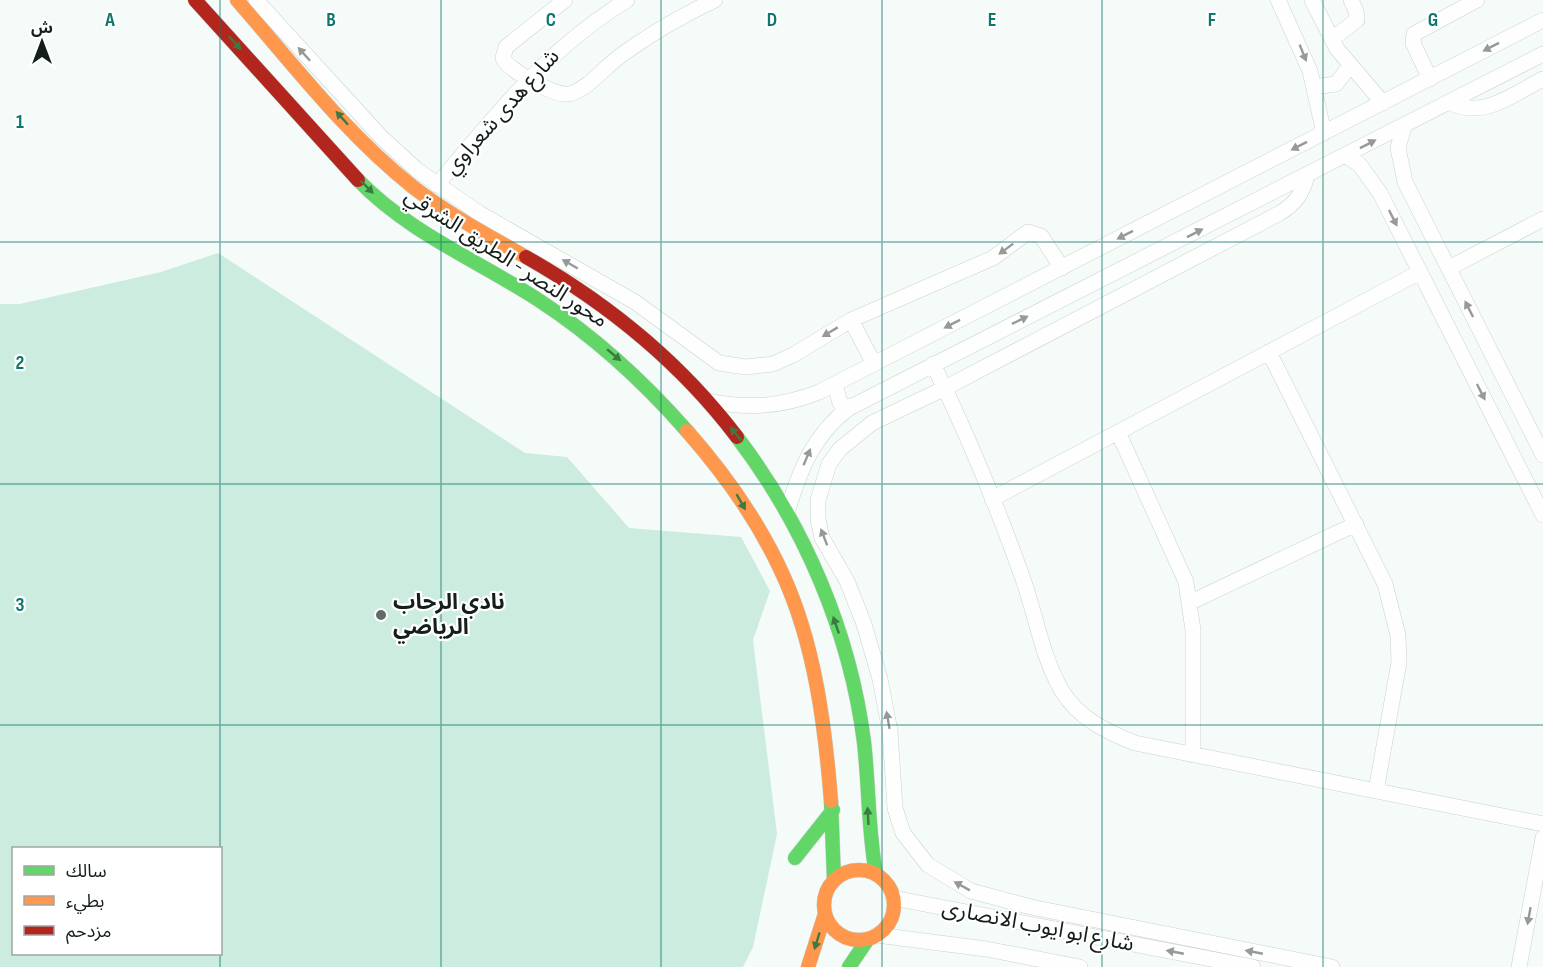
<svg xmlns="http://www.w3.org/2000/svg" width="1543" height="967" font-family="'Sofia Sans Condensed','Noto Sans Arabic',sans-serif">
	<rect width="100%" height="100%" fill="#f5fbf8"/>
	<path fill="#cbecde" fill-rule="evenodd" d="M 218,253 L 525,453 L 567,457 L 629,528 L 741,537 L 770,591 L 753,640 L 777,834 L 753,947 L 743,967 L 0,967 L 0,304 L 20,304 L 161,272 ZM 14,848 L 220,848 L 220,954 L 14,954 Z"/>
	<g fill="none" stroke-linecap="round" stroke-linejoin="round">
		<g stroke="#c9d2ce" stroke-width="16">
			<path id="street" d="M 256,0 L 381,137 L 417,170 L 479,213 L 635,302 L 719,363 L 746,367 L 773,364 L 793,355 L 851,320 L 993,258 L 1028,232 L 1041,236 L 1062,268
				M 565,0 L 506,47 L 503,58 C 508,70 555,97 569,94 C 587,90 605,67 620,56 C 650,34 681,16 715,0
				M 1278,0 L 1310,71 L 1324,133
				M 1312,0 L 1337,49 L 1383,103
				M 1332,39 L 1357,20 L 1356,11 L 1351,0
				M 1430,79 L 1413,43 L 1414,34 L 1477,0
				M 1314,87 L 1336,84 L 1349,67
				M 1449,102 C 1483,120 1513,94 1543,79
				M 1404,126 L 1398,148 L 1405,182 L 1543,455
				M 1346,156 L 1359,164 L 1380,193 L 1543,515
				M 1307,176 C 1302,194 1296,203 1280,213 L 945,388 L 872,423 L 840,449 L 829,464 L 818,500 L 818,519 L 822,538 L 847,581 L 864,624 L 880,679 L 890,731 L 895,808 L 903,833 L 928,865 L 971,891 L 1031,907 L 1332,967
				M 437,185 C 497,114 546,50 627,0
				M 1449,268 L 1543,219
				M 851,320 L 874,364
				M 1269,352 L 1385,584 L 1398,635 L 1399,662 L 1376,791
				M 933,364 C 967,433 997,506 1023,579 C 1036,616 1042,657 1062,691 C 1078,718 1107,732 1135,743 L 1543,824
				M 835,384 L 840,403 L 849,408
				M 708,401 C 748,409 781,407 819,392 L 1543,20
				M 1118,432 L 1186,582 L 1193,630 L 1193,755
				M 992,499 L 1420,272
				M 787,512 C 800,470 813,435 849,408 L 1543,54
				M 1191,602 L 1356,524
				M 893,898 L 1253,967
				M 877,935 L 986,949 L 1080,967
				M 1519,967 L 1543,838"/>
		</g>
		<g stroke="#c9d2ce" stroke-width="15">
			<path id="fast" d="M 358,180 C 409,233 479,261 540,301 C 595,337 644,382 687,431
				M 737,437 C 804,525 850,632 864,742 C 869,786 868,830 876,874
				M 831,801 L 834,880
				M 795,858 L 833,810
				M 849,967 L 868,939"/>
		</g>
		<g stroke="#c9d2ce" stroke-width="15">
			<path id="slow" d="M 237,0 C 293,64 346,134 413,187 C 448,214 487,235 526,257
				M 687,431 C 724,473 760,524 783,575 C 815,645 825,726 831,801
				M824 905a35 35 0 1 1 70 0a35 35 0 1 1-70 0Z
				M 808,967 L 825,914"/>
		</g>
		<g stroke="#c9d2ce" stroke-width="15">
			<path id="jam" d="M 195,0 L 358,180
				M 526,257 C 607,303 680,362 737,437"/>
		</g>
		<use href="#street" stroke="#fefefe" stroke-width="15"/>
		<use href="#fast" stroke="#63d668" stroke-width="14"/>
		<use href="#slow" stroke="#ff974d" stroke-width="14"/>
		<use href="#jam" stroke="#b3261e" stroke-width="14"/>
	</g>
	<defs><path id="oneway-solid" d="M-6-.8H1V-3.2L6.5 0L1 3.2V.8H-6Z" transform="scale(1.5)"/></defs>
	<g fill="#3c7a42">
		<use href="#oneway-solid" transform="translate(235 43) rotate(48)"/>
		<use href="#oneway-solid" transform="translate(342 118) rotate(-132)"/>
		<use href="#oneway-solid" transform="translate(367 187) rotate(45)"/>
		<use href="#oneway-solid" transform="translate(614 355) rotate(40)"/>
		<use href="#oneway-solid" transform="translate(736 434) rotate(-130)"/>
		<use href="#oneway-solid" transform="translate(741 502) rotate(60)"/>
		<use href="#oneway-solid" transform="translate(836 625) rotate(-109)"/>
		<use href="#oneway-solid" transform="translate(868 816) rotate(-93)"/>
		<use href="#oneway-solid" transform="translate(817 941) rotate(107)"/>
	</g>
	<g fill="#959a98">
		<use href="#oneway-solid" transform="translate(1491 47) rotate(153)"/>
		<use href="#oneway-solid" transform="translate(1303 53) rotate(68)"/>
		<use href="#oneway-solid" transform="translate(304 54) rotate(-132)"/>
		<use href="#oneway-solid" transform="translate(1368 144) rotate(-27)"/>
		<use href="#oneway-solid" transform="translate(1299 146) rotate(153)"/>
		<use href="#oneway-solid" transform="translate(1393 218) rotate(63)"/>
		<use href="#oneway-solid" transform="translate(1195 233) rotate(-27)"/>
		<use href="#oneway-solid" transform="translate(1125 235) rotate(153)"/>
		<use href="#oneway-solid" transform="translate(1006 249) rotate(143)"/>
		<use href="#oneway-solid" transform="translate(570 264) rotate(-150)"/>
		<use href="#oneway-solid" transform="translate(1469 309) rotate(-117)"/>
		<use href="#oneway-solid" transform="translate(1020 320) rotate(-26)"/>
		<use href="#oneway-solid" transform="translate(952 324) rotate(153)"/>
		<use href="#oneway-solid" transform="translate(830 332) rotate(149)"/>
		<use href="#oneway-solid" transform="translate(1481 392) rotate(63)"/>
		<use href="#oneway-solid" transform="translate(807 457) rotate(-67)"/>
		<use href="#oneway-solid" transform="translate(824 537) rotate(-111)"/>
		<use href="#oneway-solid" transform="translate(888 720) rotate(-100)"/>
		<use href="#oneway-solid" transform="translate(962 886) rotate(-151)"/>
		<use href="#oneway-solid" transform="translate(1529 916) rotate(100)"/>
		<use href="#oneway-solid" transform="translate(1175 952) rotate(-169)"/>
		<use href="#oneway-solid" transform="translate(1254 952) rotate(-169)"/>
	</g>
	<path fill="none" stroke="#0f766e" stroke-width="1.5" stroke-opacity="0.55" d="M 220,0 L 220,848M 441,0 L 441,967M 661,0 L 661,967M 882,0 L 882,967M 1102,0 L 1102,967M 1323,0 L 1323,967M 0,242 L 1543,242M 0,484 L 1543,484M 0,725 L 1543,725M 220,954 L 220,967"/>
	<circle fill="#636c68" stroke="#fff" stroke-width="2" cx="381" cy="615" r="6"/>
	<g text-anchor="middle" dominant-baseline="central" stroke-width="4.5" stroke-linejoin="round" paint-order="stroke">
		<g font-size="22" fill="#141f1b" stroke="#fff">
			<text transform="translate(502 112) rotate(-48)">شارع هدى شعراوي</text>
			<text transform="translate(506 258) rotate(33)">محور النصر - الطريق الشرقي</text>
			<text transform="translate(1038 926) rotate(11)">شارع ابو ايوب الانصارى</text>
		</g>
		<g font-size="22" font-weight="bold" fill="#141f1b" stroke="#fff" text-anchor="start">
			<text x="393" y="602">نادي الرحاب<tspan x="393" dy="25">الرياضي</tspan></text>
		</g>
	</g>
	<g font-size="20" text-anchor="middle" font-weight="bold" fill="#0f766e" stroke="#fff" stroke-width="4.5" stroke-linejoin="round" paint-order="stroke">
		<text x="110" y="26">A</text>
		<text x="331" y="26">B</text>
		<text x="551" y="26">C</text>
		<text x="772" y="26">D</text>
		<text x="992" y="26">E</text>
		<text x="1212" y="26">F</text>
		<text x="1433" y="26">G</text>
		<text x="20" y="128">1</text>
		<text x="20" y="369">2</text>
		<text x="20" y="611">3</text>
	</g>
	<rect x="12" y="847" width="210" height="108" fill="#ffffff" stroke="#a1a5a4" stroke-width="1.5"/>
	<rect x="24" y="866" width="30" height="9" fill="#63d668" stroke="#a1a5a4" stroke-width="1.5"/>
	<text x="66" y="877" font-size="18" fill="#141f1b">سالك</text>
	<rect x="24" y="896" width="30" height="9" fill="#ff974d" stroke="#a1a5a4" stroke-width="1.5"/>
	<text x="66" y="907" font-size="18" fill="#141f1b">بطيء</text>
	<rect x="24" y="926" width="30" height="9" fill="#b3261e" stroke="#a1a5a4" stroke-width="1.5"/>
	<text x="66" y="937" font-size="18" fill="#141f1b">مزدحم</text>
	<g transform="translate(42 42)" stroke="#ffffff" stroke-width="4.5" paint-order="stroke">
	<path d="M0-4.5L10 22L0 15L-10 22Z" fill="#141f1b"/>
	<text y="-9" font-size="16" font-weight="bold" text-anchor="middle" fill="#141f1b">ش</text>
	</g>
</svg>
